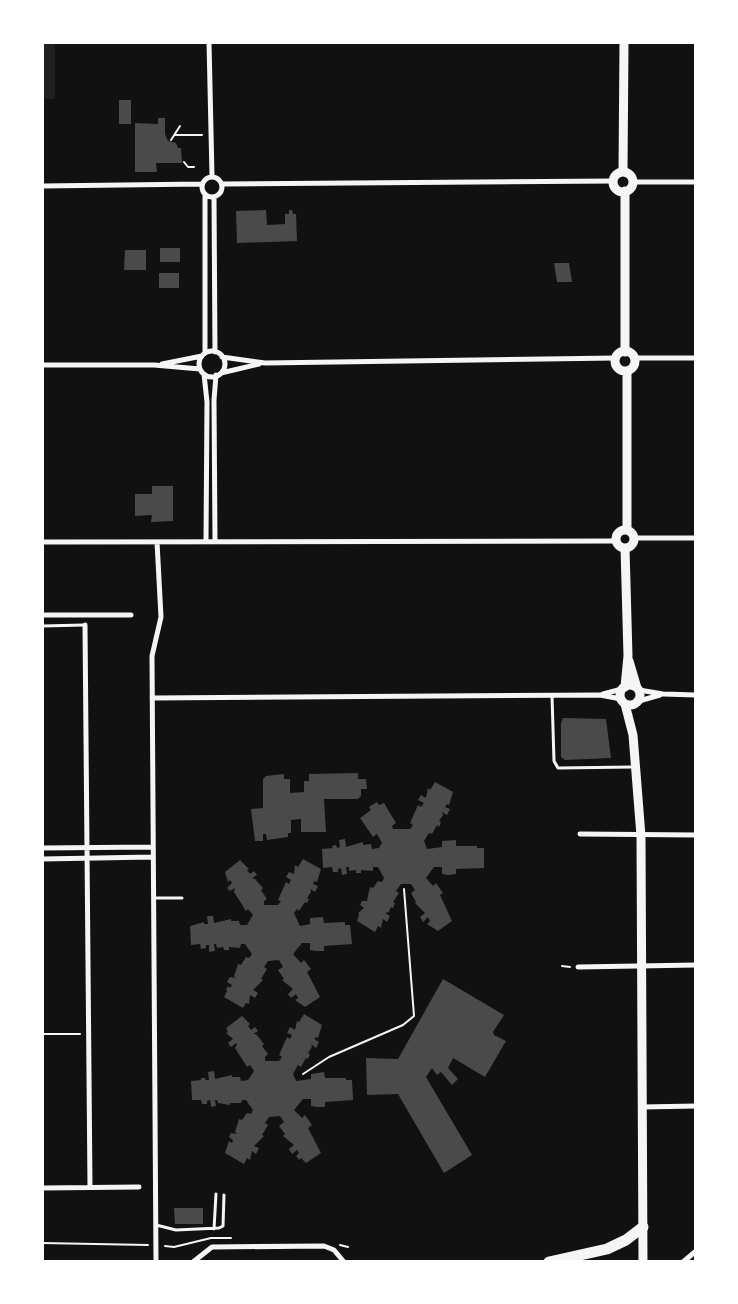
<svg xmlns="http://www.w3.org/2000/svg" width="738" height="1304" font-family="'Exo 2',sans-serif">
	<rect width="100%" height="100%" fill="#111"/>
	<path fill="#202020" d="M 43,42 L 55,43 L 55,99 L 43,99 Z"/>
	<path fill="#4a4a4a" d="M 119,100 L 131,100 L 131,124 L 119,124 Z
		M 158,118 L 165,118 L 165,134 L 168,141 L 176,143 L 178,148 L 181,148 L 182,163 L 156,163 L 157,172 L 135,172 L 135,123 L 158,124 Z
		M 266,210 L 267,225 L 285,224 L 285,214 L 289,214 L 289,210 L 292,210 L 293,214 L 296,214 L 297,241 L 237,243 L 236,211 Z
		M 160,248 L 180,248 L 180,262 L 160,262 Z
		M 125,250 L 146,250 L 146,270 L 124,270 Z
		M 554,263 L 569,263 L 572,282 L 557,282 Z
		M 159,273 L 179,273 L 179,288 L 159,288 Z
		M 152,486 L 173,486 L 173,521 L 151,522 L 152,515 L 135,516 L 135,494 L 152,494 Z
		M 563,718 L 606,719 L 611,758 L 565,760 L 561,757 L 561,723 Z
		M 358,773 L 358,779 L 366,779 L 367,789 L 361,789 L 361,796 L 358,799 L 324,799 L 326,832 L 301,832 L 301,819 L 291,820 L 291,833 L 288,833 L 288,837 L 267,840 L 266,834 L 263,834 L 263,841 L 255,841 L 251,809 L 263,808 L 263,779 L 266,776 L 284,774 L 284,779 L 290,779 L 290,793 L 304,792 L 304,781 L 309,781 L 309,774 Z
		M 435,782 L 453,792 L 449,805 L 447,804 L 445,807 L 450,809 L 447,815 L 442,812 L 443,815 L 439,821 L 441,822 L 439,827 L 437,825 L 432,834 L 429,833 L 424,841 L 427,849 L 442,847 L 442,841 L 456,840 L 456,846 L 477,846 L 477,848 L 484,848 L 484,868 L 456,869 L 456,874 L 448,875 L 442,874 L 442,867 L 434,867 L 426,878 L 433,886 L 436,883 L 443,893 L 440,895 L 452,921 L 438,931 L 427,924 L 430,921 L 428,917 L 423,922 L 420,917 L 425,913 L 415,903 L 416,902 L 411,893 L 415,890 L 411,884 L 401,884 L 396,891 L 399,893 L 393,902 L 395,903 L 393,908 L 391,907 L 389,912 L 385,913 L 390,916 L 387,922 L 383,919 L 381,928 L 378,926 L 375,932 L 357,921 L 359,915 L 358,913 L 364,908 L 360,905 L 362,901 L 368,901 L 367,900 L 370,887 L 373,888 L 378,881 L 382,882 L 384,878 L 378,867 L 373,867 L 373,871 L 361,870 L 361,873 L 356,873 L 356,870 L 349,871 L 349,867 L 346,867 L 347,874 L 342,875 L 341,868 L 338,869 L 338,872 L 333,872 L 332,867 L 323,868 L 322,849 L 333,848 L 332,846 L 336,845 L 337,848 L 340,847 L 339,840 L 345,839 L 346,847 L 363,842 L 363,845 L 371,844 L 372,849 L 379,848 L 382,843 L 377,834 L 373,837 L 360,818 L 371,810 L 369,807 L 377,802 L 379,805 L 384,803 L 396,823 L 392,826 L 393,829 L 410,829 L 413,825 L 410,823 L 418,805 L 421,807 L 424,803 L 418,800 L 421,795 L 426,798 L 428,788 L 430,790 Z
		M 303,859 L 321,869 L 317,882 L 314,881 L 313,884 L 318,886 L 315,892 L 310,889 L 311,892 L 307,898 L 309,899 L 307,903 L 305,902 L 299,911 L 297,909 L 294,913 L 300,926 L 310,924 L 310,918 L 323,917 L 324,923 L 345,922 L 345,925 L 350,925 L 352,944 L 324,946 L 324,951 L 316,951 L 310,950 L 310,943 L 302,943 L 293,954 L 301,963 L 304,960 L 311,969 L 307,972 L 320,997 L 305,1007 L 295,1000 L 298,998 L 296,994 L 291,998 L 288,994 L 293,989 L 282,980 L 284,979 L 278,970 L 283,967 L 279,960 L 268,961 L 264,967 L 267,969 L 261,979 L 263,980 L 253,990 L 258,993 L 255,998 L 250,995 L 249,1004 L 246,1003 L 243,1008 L 224,997 L 227,991 L 226,990 L 228,986 L 230,988 L 232,985 L 227,982 L 230,977 L 236,978 L 234,976 L 238,964 L 241,965 L 246,957 L 249,958 L 252,954 L 245,944 L 241,944 L 240,948 L 229,947 L 229,950 L 224,950 L 223,947 L 217,948 L 216,944 L 214,944 L 215,951 L 209,952 L 209,945 L 206,945 L 206,948 L 201,949 L 200,944 L 191,945 L 190,926 L 204,922 L 204,924 L 208,924 L 207,916 L 213,916 L 214,923 L 231,919 L 231,921 L 239,921 L 240,925 L 247,925 L 253,915 L 248,909 L 246,911 L 234,892 L 235,888 L 230,891 L 227,888 L 232,883 L 230,880 L 228,882 L 225,872 L 240,860 L 249,869 L 247,870 L 250,874 L 254,871 L 257,875 L 252,878 L 255,879 L 263,888 L 261,890 L 267,899 L 264,901 L 264,905 L 278,905 L 281,901 L 278,900 L 286,882 L 289,884 L 291,880 L 286,877 L 289,872 L 294,874 L 295,865 L 298,867 Z
		M 443,979 L 504,1015 L 493,1032 L 494,1035 L 506,1041 L 485,1077 L 453,1058 L 448,1068 L 458,1079 L 452,1085 L 441,1072 L 437,1075 L 432,1068 L 426,1077 L 472,1155 L 444,1173 L 398,1094 L 367,1095 L 366,1058 L 398,1059 Z
		M 304,1014 L 322,1025 L 318,1038 L 316,1037 L 314,1039 L 319,1042 L 316,1048 L 311,1044 L 312,1047 L 308,1053 L 310,1054 L 308,1059 L 306,1058 L 301,1067 L 298,1065 L 293,1074 L 296,1081 L 311,1079 L 311,1074 L 324,1072 L 325,1078 L 346,1078 L 346,1080 L 352,1080 L 353,1100 L 325,1102 L 325,1107 L 317,1107 L 311,1106 L 311,1099 L 303,1099 L 294,1110 L 302,1118 L 305,1115 L 312,1125 L 308,1128 L 321,1153 L 306,1163 L 301,1158 L 299,1160 L 296,1156 L 299,1153 L 297,1150 L 292,1154 L 289,1149 L 294,1145 L 283,1136 L 285,1134 L 279,1126 L 284,1122 L 280,1116 L 269,1117 L 265,1123 L 268,1125 L 262,1135 L 264,1136 L 254,1146 L 259,1148 L 256,1154 L 252,1151 L 250,1160 L 247,1158 L 244,1164 L 225,1153 L 229,1141 L 232,1143 L 233,1140 L 229,1137 L 231,1133 L 237,1134 L 235,1132 L 239,1119 L 242,1120 L 247,1113 L 251,1114 L 253,1110 L 246,1100 L 242,1100 L 241,1103 L 230,1103 L 230,1105 L 218,1103 L 217,1100 L 215,1100 L 216,1106 L 211,1107 L 210,1100 L 207,1101 L 207,1104 L 202,1104 L 201,1100 L 192,1100 L 191,1081 L 201,1080 L 201,1078 L 205,1078 L 206,1080 L 209,1080 L 208,1072 L 214,1071 L 215,1079 L 232,1075 L 232,1077 L 240,1077 L 241,1081 L 248,1080 L 254,1071 L 250,1065 L 247,1067 L 235,1048 L 237,1045 L 236,1043 L 231,1047 L 228,1043 L 233,1039 L 226,1033 L 228,1032 L 226,1028 L 242,1016 L 250,1024 L 248,1026 L 251,1030 L 255,1027 L 258,1031 L 253,1034 L 256,1034 L 264,1044 L 262,1046 L 268,1054 L 265,1057 L 265,1061 L 279,1061 L 282,1057 L 279,1055 L 287,1037 L 290,1039 L 292,1035 L 287,1033 L 290,1027 L 295,1030 L 297,1021 L 299,1022 Z
		M 174,1208 L 203,1208 L 203,1224 L 175,1224 Z"/>
	<g fill="none" stroke-linecap="round" stroke-linejoin="round">
		<path stroke="#f5f5f5" stroke-width="2" d="M 175,135 L 202,135
			M 171,140 L 180,126
			M 184,162 L 188,167 L 194,167
			M 562,966 L 570,967
			M 42,1034 L 80,1034
			M 303,1074 L 329,1057 L 403,1025 L 414,1016 L 404,889
			M 42,1243 L 148,1245
			M 340,1245 L 348,1247
			M 165,1246 L 174,1247 L 211,1238 L 231,1238"/>
		<path stroke="#f5f5f5" stroke-width="3" d="M 42,626 L 84,625
			M 552,696 L 554,761 L 558,768 L 633,767
			M 154,898 L 182,898
			M 156,1225 L 176,1230 L 219,1228 L 223,1226 L 224,1195
			M 214,1229 L 216,1194"/>
		<path stroke="#f5f5f5" stroke-width="5" d="M 209,42 L 212,176
			M202 187a10 10 0 1 1 20 0a10 10 0 1 1-20 0Z
			M 633,182 L 696,182
			M 222,184 L 614,181
			M 42,186 L 202,184
			M 214,197 L 215,352
			M199 364a13 13 0 1 1 26 0a13 13 0 1 1-26 0Z
			M 205,353 L 205,194
			M 222,357 L 265,363 L 616,358
			M 634,358 L 696,358
			M 162,364 L 202,356
			M 42,365 L 154,365 L 200,369
			M 221,373 L 259,364
			M 204,374 L 207,402 L 206,541
			M 635,538 L 696,538
			M 215,541 L 214,400 L 216,375
			M 42,542 L 616,541
			M 42,615 L 131,615
			M 85,625 L 90,1187
			M 639,690 L 663,694 L 696,695
			M 603,694 L 622,689
			M 152,698 L 600,695 L 621,699
			M 639,701 L 660,695
			M 580,834 L 696,835
			M 42,848 L 152,847
			M 42,859 L 152,857
			M 578,967 L 696,965
			M 642,1107 L 696,1106
			M 42,1188 L 139,1187
			M 156,1262 L 152,656 L 161,617 L 157,542
			M 193,1262 L 212,1247 L 324,1246 L 334,1250 L 344,1262
			M 683,1262 L 696,1251"/>
		<path stroke="#f5f5f5" stroke-width="9" d="M 623,172 L 624,42
			M613 182a10 10 0 1 1 20 0a10 10 0 1 1-20 0Z
			M 625,191 L 625,352
			M615 361a10 10 0 1 1 20 0a10 10 0 1 1-20 0Z
			M 627,529 L 627,371
			M616 539a9 9 0 1 1 18 0a9 9 0 1 1-18 0Z
			M 629,661 L 637,688
			M620 695a10 10 0 1 1 20 0a10 10 0 1 1-20 0Z
			M 625,687 L 628,656 L 625,548
			M 625,704 L 633,735 L 641,836 L 643,1262"/>
		<path stroke="#f5f5f5" stroke-width="11" d="M 549,1262 L 607,1249 L 626,1240 L 643,1227"/>
	</g>
	<rect width="738" height="1304" fill="none" stroke="#ffffff" stroke-width="88"/>
</svg>
